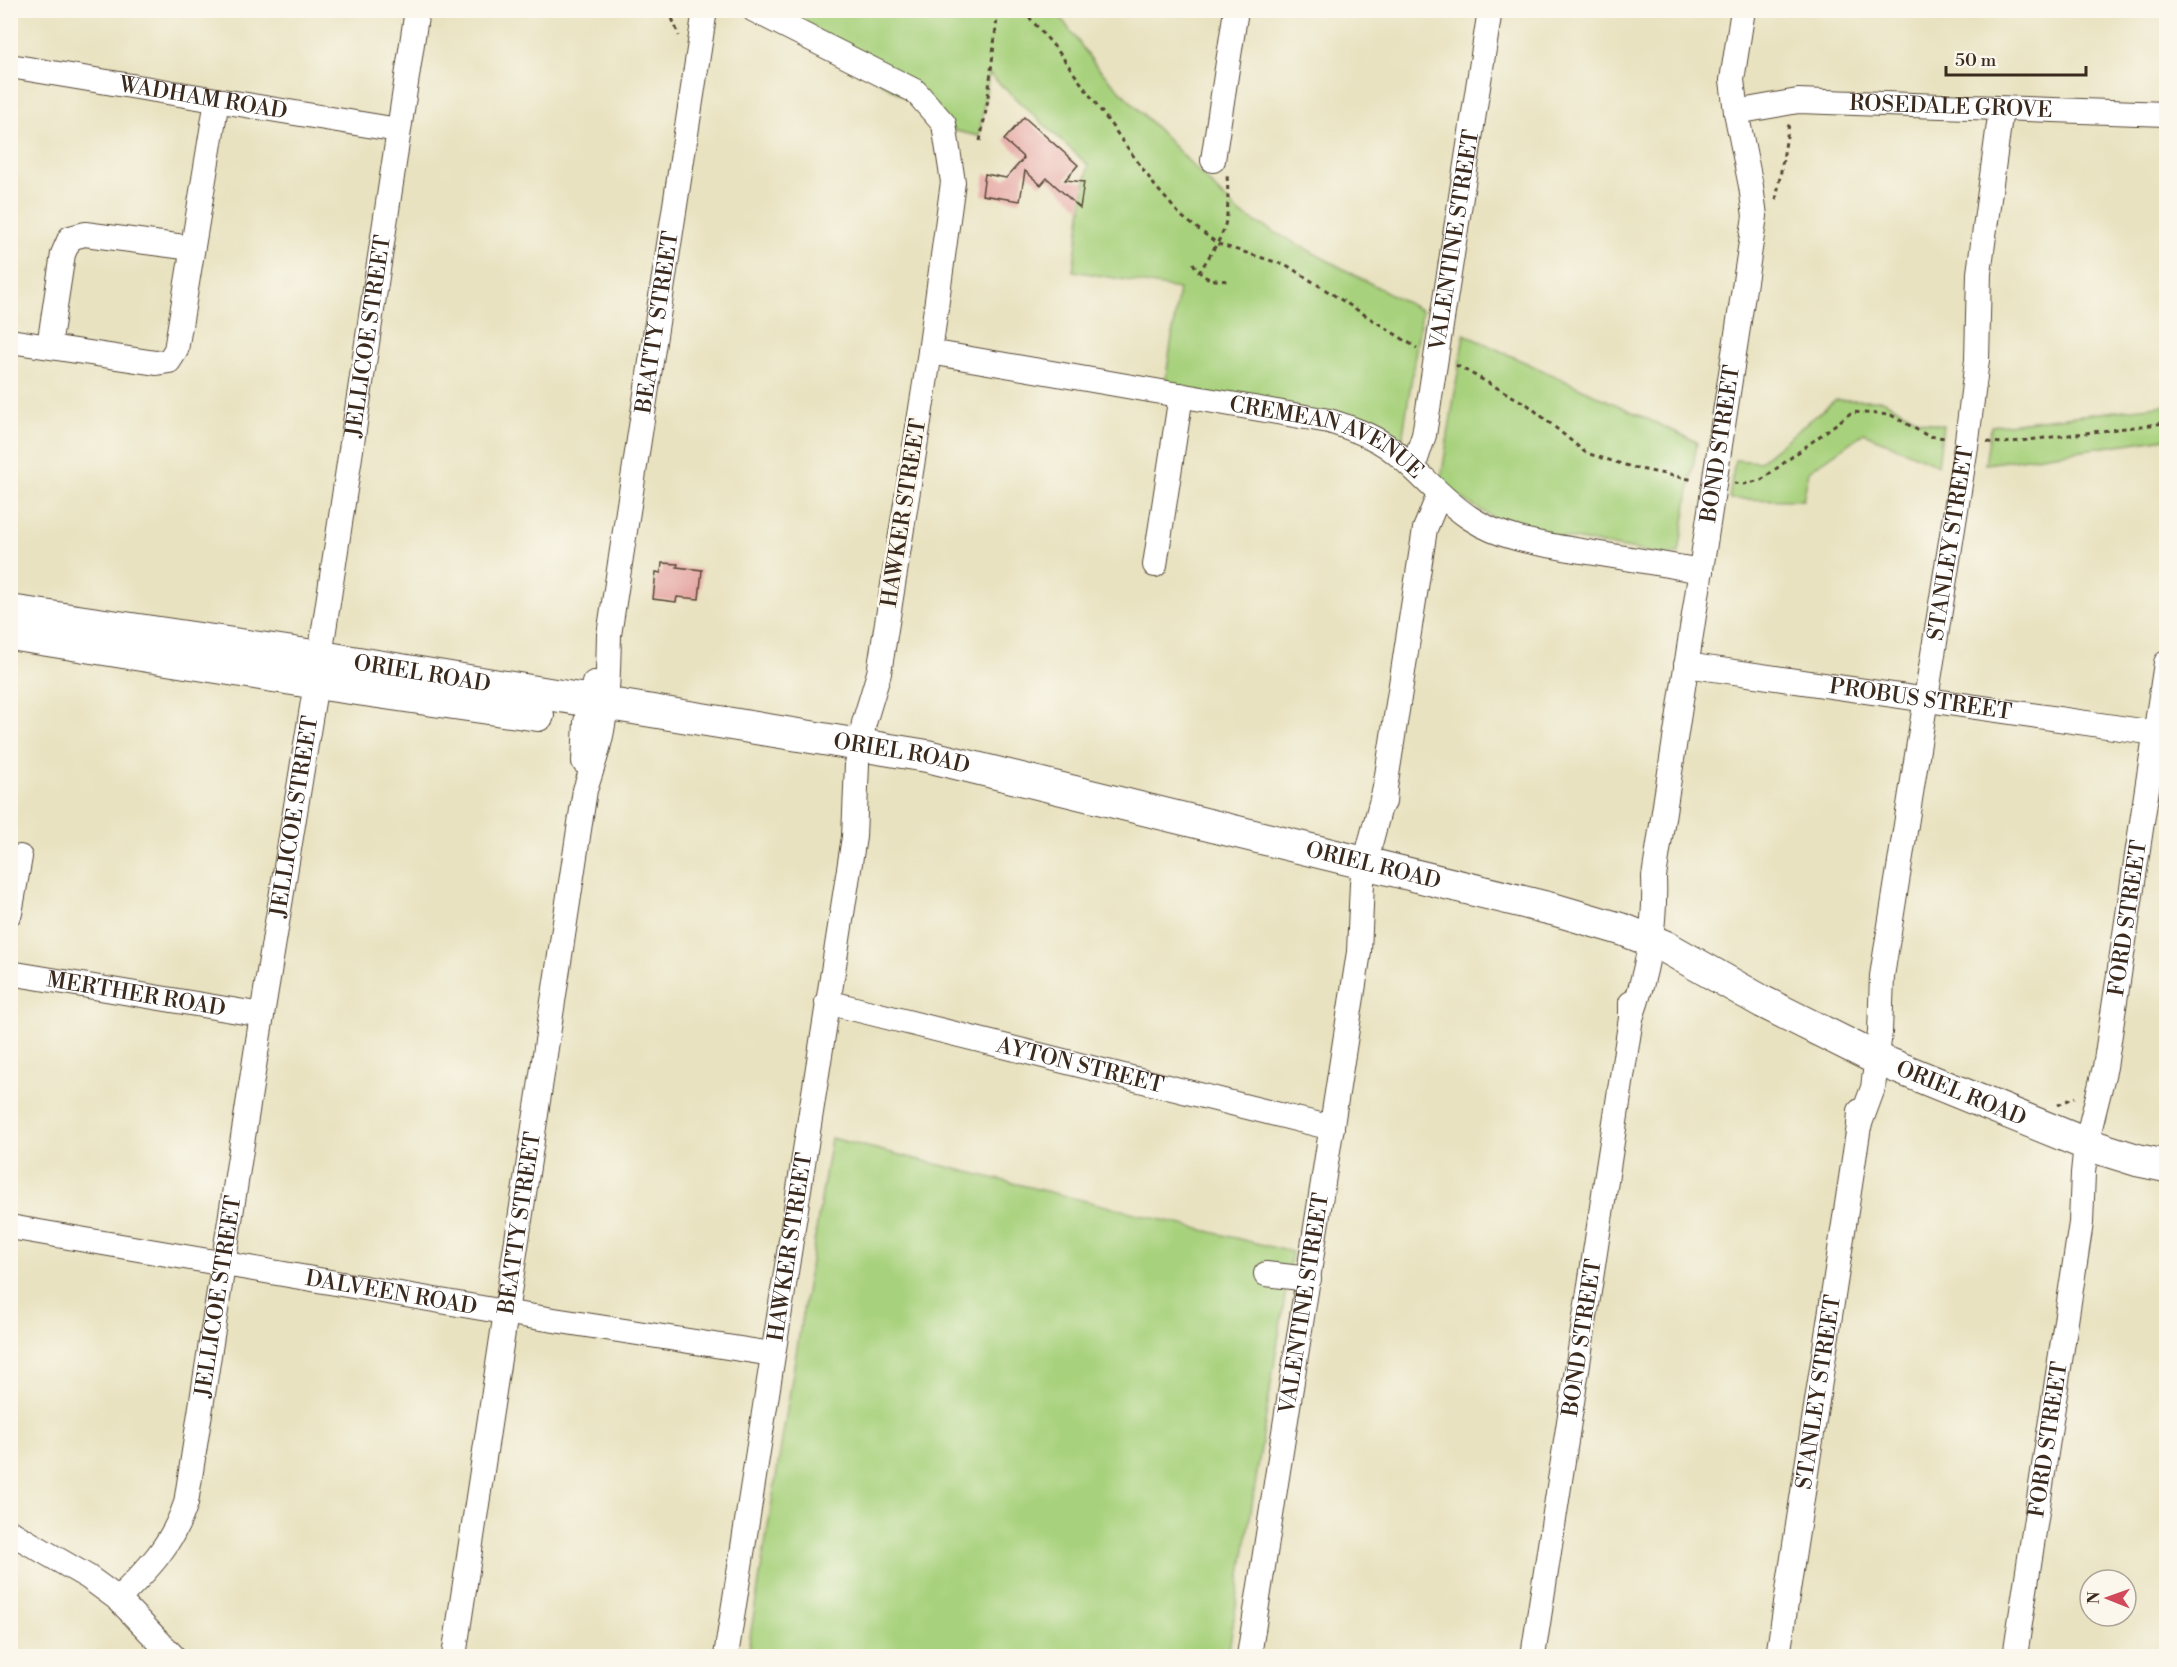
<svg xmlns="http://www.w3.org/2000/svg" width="2177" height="1667" font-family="'Libre Bodoni',serif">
	<rect width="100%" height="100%" fill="#fbf7ec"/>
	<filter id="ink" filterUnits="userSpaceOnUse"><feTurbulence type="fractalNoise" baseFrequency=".0167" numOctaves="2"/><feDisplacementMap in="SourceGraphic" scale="12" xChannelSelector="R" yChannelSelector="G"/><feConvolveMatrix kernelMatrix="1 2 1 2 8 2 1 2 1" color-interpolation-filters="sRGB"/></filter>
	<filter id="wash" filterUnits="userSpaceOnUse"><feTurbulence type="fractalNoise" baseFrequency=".008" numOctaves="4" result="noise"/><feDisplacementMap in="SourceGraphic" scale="24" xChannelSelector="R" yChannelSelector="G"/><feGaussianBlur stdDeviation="1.35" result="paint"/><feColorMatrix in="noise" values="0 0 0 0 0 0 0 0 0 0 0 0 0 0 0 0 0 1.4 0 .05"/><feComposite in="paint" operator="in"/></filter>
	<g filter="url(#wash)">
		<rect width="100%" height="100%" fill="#e8e2c0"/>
		<path fill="#a7d17c" stroke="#717e4d" stroke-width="1.5" d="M 771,11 L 1056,11 L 1096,66 L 1239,213 L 1422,311 L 1402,441 L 1396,442 L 1165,384 L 1179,289 L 1073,271 L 1088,165 L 989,74 L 979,136 L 956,131 Z
			M 1464,334 L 1697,442 L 1679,553 L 1665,555 L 1510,528 L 1456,495 L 1441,480 Z
			M 1835,400 L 1883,400 L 1921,421 L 1943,425 L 1938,465 L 1864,433 L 1809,471 L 1803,500 L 1729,499 L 1735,460 L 1759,462 Z
			M 2166,405 L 2166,438 L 1985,464 L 1991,426 Z
			M 831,1138 L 1292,1252 L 1228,1656 L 747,1656 Z"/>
		<g id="blocks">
			<path fill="#e4a09e" d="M 1024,117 L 1078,165 L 1065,180 L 1084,182 L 1080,208 L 1047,178 L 1041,185 L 1025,171 L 1020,201 L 982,195 L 985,174 L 1006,178 L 1024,158 L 1004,140 Z
				M 662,563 L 678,564 L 677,567 L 702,570 L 699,599 L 677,597 L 676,602 L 653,599 L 656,572 L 661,573 Z"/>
		</g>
	</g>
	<g filter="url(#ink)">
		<use href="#blocks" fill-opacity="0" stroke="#554636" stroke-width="1.5"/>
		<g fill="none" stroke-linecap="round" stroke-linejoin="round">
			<g stroke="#554636" stroke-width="26">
				<g id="minor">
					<path d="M 754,10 L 915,91 L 944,124 L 953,182 L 930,352 L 879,673 L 864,723 L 860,745"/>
					<path id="s1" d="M 10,66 L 398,130"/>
					<path id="s2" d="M 1736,112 L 1798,101 L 2166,114"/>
					<path d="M 1213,160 L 1236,10"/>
					<path d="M 10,341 L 156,363 L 169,361 L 176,350 L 217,100"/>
					<path d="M 49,346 L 63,254 L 70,238 L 85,234 L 192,248"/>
					<path id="s3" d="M 930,352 L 1329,421 C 1355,429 1382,439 1402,458 C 1425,478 1444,501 1470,518 C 1505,541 1548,545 1588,552 C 1625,558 1663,564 1701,571"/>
					<path id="s4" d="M 1413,468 L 1424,435 L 1490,10"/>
					<path d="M 1155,565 L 1181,395"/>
					<path id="s5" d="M 1686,665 L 2155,733"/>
					<path d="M 584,762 L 586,722 L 594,683"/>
					<path d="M 1384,802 L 1385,788 L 1425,529 L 1439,495"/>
					<path d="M 10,913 L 20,857"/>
					<path id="s6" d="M 10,973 L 262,1015"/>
					<path id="s7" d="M 827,1002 L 1332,1128"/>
					<path id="s8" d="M 1631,1018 C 1647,973 1656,926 1654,877 L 1755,216 L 1751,186 L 1736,112 L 1732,80 L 1743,10"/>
					<path id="s9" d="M 1859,1126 L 1873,1088 L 1880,1032 L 1882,976 L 1967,440 L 1977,360 L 1979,273 L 2001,109"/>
					<path id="s10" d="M 10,1227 L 522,1315 L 772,1354"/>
					<path d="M 1266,1274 L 1309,1279"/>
					<path d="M 10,1532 L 88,1577 L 118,1599 L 173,1656"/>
					<path id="s11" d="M 118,1599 C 149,1568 172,1545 186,1503 L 262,1015 L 316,683 L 417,10"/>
					<path id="s12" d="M 454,1656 L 585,790 C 590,775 595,760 599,744 C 608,709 608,672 609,635 L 705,10"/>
					<path id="s13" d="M 726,1656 L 854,837 L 857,764"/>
					<path id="s14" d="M 1249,1656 L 1359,952 L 1362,883 L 1365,863 L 1385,788"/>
					<path id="s15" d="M 1533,1656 L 1631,1018 L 1631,1003"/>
					<path id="s16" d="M 1778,1656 L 1859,1126 L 1860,1111"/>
					<path id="s17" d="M 2015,1656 L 2081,1223 L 2083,1173 L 2086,1144 L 2105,1067 L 2166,663"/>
				</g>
			</g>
			<g stroke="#554636" stroke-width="34">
				<g id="major">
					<path id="s18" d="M 10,611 L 334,659 L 927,756 L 1556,910 L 1624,930 L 1664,946 L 1763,1002 L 1877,1059 L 2086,1144 L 2137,1160 L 2166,1166"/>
					<path d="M 10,634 L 330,685 L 538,715"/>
				</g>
			</g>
			<path stroke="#554636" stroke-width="3" stroke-dasharray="4.5 4.5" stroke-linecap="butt" d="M 669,10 L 679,36
				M 1023,10 L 1058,51 L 1155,186 L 1181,216 L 1218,244 L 1288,266 L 1417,348
				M 980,141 L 987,105 L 998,10
				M 1776,200 L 1789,124
				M 1193,263 C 1203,280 1210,280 1230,281
				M 1199,273 C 1206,261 1215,248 1221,236 C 1230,217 1228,194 1227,174
				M 1456,365 L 1528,405 L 1586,453 L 1635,468 L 1694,480
				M 1987,442 L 2004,443 L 2166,423
				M 1734,483 L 1744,484 L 1761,480 L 1852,412 L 1891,415 L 1928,436 L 1947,438
				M 2058,1105 L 2075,1097"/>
			<use href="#minor" stroke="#fff" stroke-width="24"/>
			<use href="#major" stroke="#fff" stroke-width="32"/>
		</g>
	</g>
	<g text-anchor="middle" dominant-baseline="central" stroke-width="5" stroke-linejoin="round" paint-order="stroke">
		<g font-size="22" fill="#3b2a1e" stroke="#fbf7ec">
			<text stroke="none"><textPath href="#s1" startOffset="196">WADHAM ROAD</textPath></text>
			<text stroke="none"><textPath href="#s2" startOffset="216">ROSEDALE GROVE</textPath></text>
			<text stroke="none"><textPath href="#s4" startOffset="232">VALENTINE STREET</textPath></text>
			<text stroke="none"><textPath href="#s12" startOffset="1350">BEATTY STREET</textPath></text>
			<text stroke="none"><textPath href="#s11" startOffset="1300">JELLICOE STREET</textPath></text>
			<text stroke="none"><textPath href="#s3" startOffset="408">CREMEAN AVENUE</textPath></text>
			<text stroke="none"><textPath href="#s8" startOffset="582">BOND STREET</textPath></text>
			<text transform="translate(904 513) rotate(-81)">HAWKER STREET</text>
			<text stroke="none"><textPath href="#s9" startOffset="591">STANLEY STREET</textPath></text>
			<text stroke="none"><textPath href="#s18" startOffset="417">ORIEL ROAD</textPath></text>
			<text stroke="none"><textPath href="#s5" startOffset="237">PROBUS STREET</textPath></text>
			<text stroke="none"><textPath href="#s18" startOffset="903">ORIEL ROAD</textPath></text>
			<text stroke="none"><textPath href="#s11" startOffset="814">JELLICOE STREET</textPath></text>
			<text stroke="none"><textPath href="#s18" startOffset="1388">ORIEL ROAD</textPath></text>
			<text stroke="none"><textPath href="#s17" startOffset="747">FORD STREET</textPath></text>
			<text stroke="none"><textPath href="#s6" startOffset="128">MERTHER ROAD</textPath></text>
			<text stroke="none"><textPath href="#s7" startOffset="261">AYTON STREET</textPath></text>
			<text stroke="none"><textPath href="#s18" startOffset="2022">ORIEL ROAD</textPath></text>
			<text stroke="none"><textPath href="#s12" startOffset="438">BEATTY STREET</textPath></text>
			<text stroke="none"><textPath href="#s13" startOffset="414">HAWKER STREET</textPath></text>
			<text stroke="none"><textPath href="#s10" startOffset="387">DALVEEN ROAD</textPath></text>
			<text stroke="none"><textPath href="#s11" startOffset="328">JELLICOE STREET</textPath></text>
			<text stroke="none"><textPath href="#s14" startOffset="357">VALENTINE STREET</textPath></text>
			<text stroke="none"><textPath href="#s15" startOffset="322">BOND STREET</textPath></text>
			<text stroke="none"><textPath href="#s16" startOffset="267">STANLEY STREET</textPath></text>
			<text stroke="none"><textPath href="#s17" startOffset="219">FORD STREET</textPath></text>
		</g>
	</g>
	<rect width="2177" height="1667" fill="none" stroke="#fbf7ec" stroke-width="36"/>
	<g transform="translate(2108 1598) rotate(271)"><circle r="28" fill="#fbf7ec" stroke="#aea59a" stroke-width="1.5"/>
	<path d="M0-4.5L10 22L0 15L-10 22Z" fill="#d1495b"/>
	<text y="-9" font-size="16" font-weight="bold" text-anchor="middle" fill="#3b2a1e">N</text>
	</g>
	<path d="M1946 66v9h140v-9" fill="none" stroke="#3b2a1e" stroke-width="3"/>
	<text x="1955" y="66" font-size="18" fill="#3b2a1e" stroke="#fbf7ec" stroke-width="4.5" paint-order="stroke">50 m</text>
</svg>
